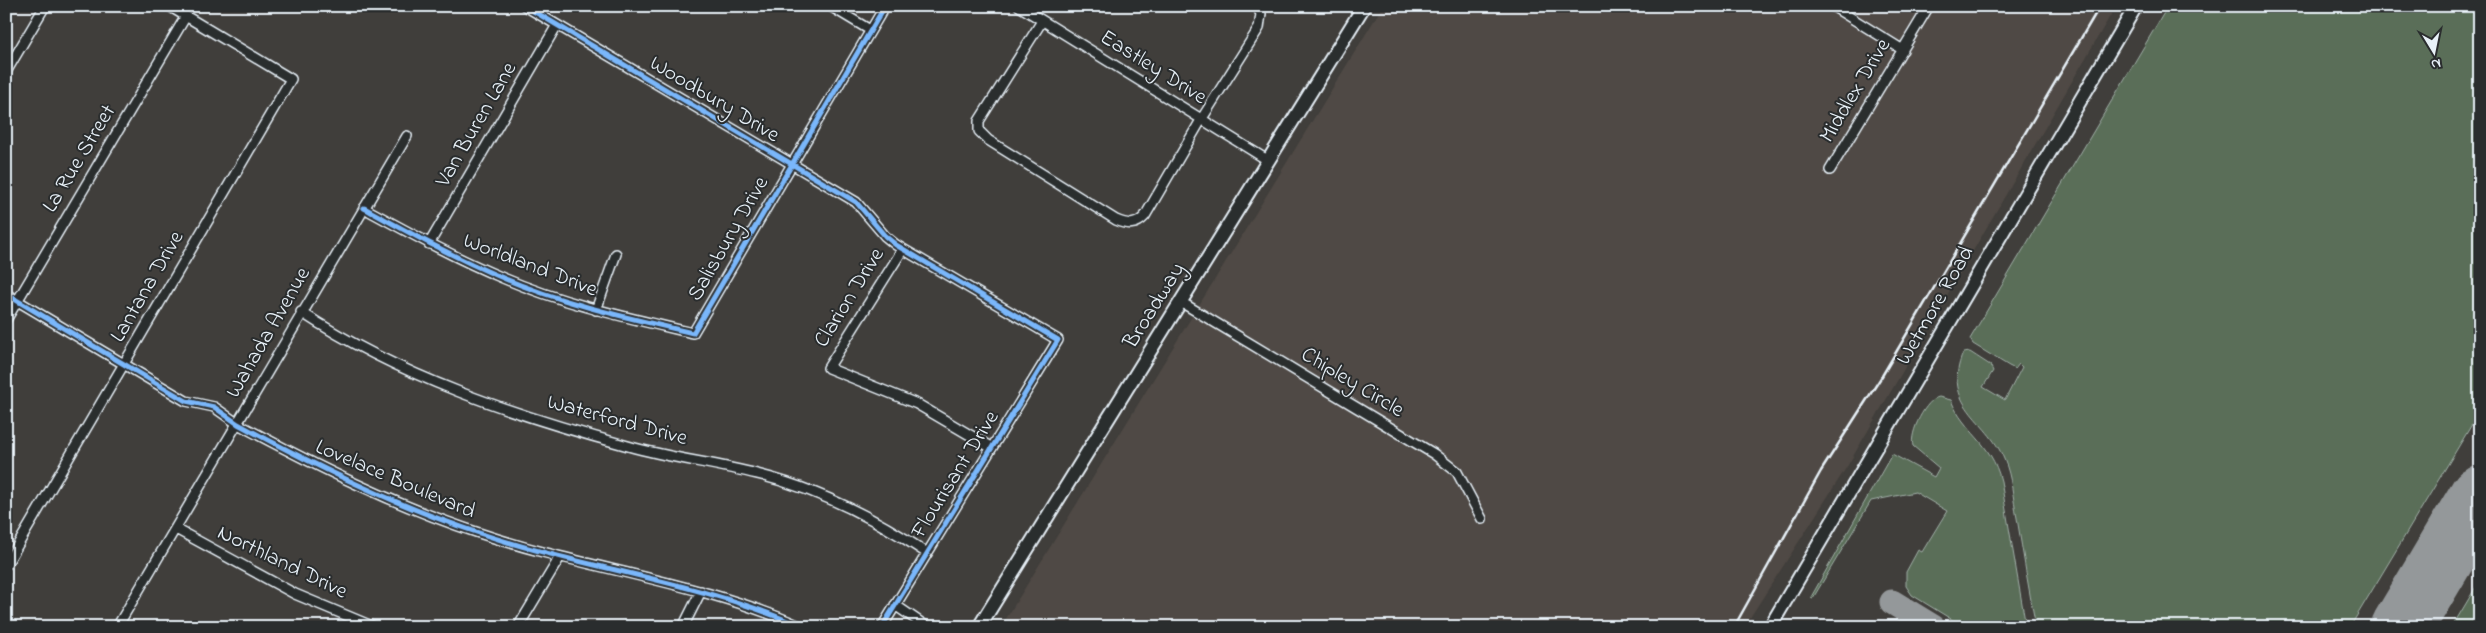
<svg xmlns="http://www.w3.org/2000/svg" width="2486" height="633" font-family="'Indie Flower',sans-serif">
	<rect width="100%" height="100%" fill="#403e3b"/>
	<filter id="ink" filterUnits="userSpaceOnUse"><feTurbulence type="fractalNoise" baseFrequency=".02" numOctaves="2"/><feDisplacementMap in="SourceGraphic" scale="10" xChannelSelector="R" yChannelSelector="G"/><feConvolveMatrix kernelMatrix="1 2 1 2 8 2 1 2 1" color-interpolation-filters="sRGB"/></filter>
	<g filter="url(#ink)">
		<path fill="#4f4944" d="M 1383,6 L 2116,6 L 1848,465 L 1744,627 L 1001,627 Z"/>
		<path fill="#5a6e59" stroke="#a1b0a8" d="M 2168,6 L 2480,6 L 2480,411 L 2350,627 L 2036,627 C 2029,591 2023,554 2017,518 C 2013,499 2012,477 2004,459 C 1987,418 1941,406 1963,353 L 1970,352 L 1990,365 L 1993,371 L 1983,387 L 2005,400 L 2022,367 L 2019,364 L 2015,369 L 2009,366 L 1973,344 L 1970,339 Z
			M 1939,397 L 1951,400 C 1964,433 1991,441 2001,481 L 2026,627 L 1964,627 L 1912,595 L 1906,586 L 1906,572 L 1918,550 L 1922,552 L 1947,511 L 1915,492 L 1871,501 L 1813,598 L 1811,597 L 1892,454 L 1934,477 L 1939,468 L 1913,446 C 1909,433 1926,399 1939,397 Z
			M 2480,580 L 2480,627 L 2452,627 Z"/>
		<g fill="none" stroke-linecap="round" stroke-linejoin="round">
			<path stroke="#94989a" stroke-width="25" d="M 2443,558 L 2460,536 L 2480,521
				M 1892,602 L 1933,627"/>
			<path stroke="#94989a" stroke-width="62" d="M 2402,627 L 2480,496"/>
			<g stroke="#e8f1f8" stroke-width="12">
				<path id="street" d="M 525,6 L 856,202 L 885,236 L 896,245 L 1058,340 L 882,627
					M 830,6 L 870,30
					M 1019,6 L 1269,161
					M 1832,6 L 1903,50
					M 1042,21 L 979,121 L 979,131 L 988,140 L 1116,220 C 1128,225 1136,226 1145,216 L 1201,120 L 1259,28 L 1261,14 L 1257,6
					M 6,72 L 45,6
					M 1830,170 L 1929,6
					M 364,208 C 410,233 455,258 503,278 C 564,304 629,318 693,333 L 885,6
					M 429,244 L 557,25
					M 903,249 L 828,368 L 917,404 L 992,448
					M 6,294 L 186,401 L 214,407 L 238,424 C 316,466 394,505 479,533 C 585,569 699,581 802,627
					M 1181,302 L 1434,454 L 1457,472 L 1482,519
					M 596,310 L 616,254
					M 301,312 C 400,377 514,415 628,446 C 670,458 714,463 757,474 C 818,489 875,518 927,553
					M 6,320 L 186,16
					M 176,529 L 295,594 L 374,627
					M 6,565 L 291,79 L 169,6
					M 895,605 L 927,627
					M 117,627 L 407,136
					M 518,627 L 560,557
					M 683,627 L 701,591"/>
			</g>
			<g stroke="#e8f1f8" stroke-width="16">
				<path id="secondary" d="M 979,627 L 1364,6
					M 1770,627 L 2136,6"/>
			</g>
			<use href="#street" stroke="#2a2d2e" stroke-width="9"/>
			<use href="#secondary" stroke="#2a2d2e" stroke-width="12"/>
			<path stroke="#e8f1f8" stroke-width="2.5" d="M 1734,627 L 1821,471 L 1882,376 L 2100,6"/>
			<g stroke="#2a2d2e" stroke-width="8">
				<path id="cycleway" d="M 525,6 L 856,202 L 885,236 L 896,245 L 1058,340 L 882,627
					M 364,208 C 410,233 455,258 503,278 C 564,304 629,318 693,333 L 885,6
					M 6,294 L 186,401 L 214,407 L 238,424 C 316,466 394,505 479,533 C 585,569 699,581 802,627"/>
			</g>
			<use href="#cycleway" stroke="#7ab7fb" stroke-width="5"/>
		</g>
	</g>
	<g text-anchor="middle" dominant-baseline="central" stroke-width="4" stroke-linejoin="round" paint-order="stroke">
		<g font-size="22" fill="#e8f1f8" stroke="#2a2d2e">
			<text transform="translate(1153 68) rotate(32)">Eastley Drive</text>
			<text transform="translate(1856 91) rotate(-59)">Middlex Drive</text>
			<text transform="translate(714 100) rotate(31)">Woodbury Drive</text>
			<text transform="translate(477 125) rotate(-60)">Van Buren Lane</text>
			<text transform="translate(80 159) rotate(-59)">La Rue Street</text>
			<text transform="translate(729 239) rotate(-60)">Salisbury Drive</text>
			<text transform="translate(530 266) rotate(21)">Worldland Drive</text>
			<text transform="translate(148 287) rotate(-60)">Lantana Drive</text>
			<text transform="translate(850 298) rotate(-58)">Clarion Drive</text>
			<text transform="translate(1155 306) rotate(-58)">Broadway</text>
			<text transform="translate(1936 306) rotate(-60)">Wetmore Road</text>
			<text transform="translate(269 333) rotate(-60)">Wahada Avenue</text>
			<text transform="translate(1352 383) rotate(31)">Chipley Circle</text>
			<text transform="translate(617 421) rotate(15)">Waterford Drive</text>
			<text transform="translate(956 475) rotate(-58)">Flourisant Drive</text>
			<text transform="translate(395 480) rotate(23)">Lovelace Boulevard</text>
			<text transform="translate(282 563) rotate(26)">Northland Drive</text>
		</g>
	</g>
	<rect width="2486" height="633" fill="none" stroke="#2a2d2e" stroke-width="25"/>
	<rect x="12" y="12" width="2461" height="608" fill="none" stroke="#e8f1f8" stroke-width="2" filter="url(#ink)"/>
	<g transform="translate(2434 52) rotate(170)" stroke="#2a2d2e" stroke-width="4" paint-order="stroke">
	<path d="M0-4L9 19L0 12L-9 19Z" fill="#e8f1f8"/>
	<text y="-8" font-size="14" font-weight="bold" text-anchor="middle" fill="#e8f1f8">N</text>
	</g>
</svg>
